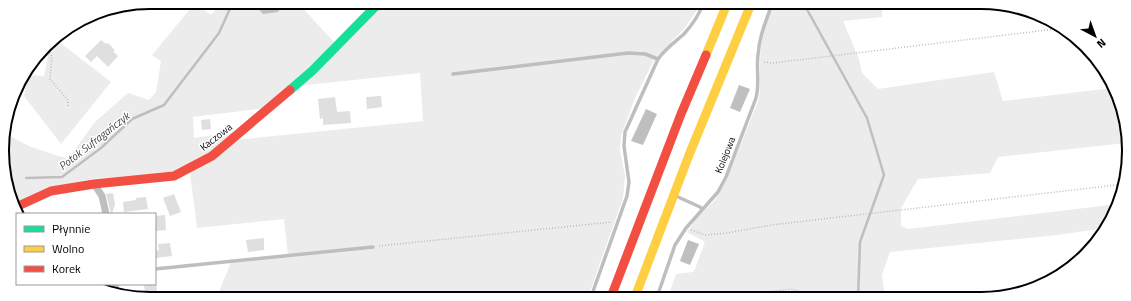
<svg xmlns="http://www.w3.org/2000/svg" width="1131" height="301" font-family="'Titillium Web',sans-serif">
	<rect width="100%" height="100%" fill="#fff"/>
	<path fill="#ececec" d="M 222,2 L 255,2 L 255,5 L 277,12 L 284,2 L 297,2 L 334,42 L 310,69 L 265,108 L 193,117 L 194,138 L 235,132 L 211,154 L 173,174 L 92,179 L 50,187 L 14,203 L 8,190 L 8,162 L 5,164 L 2,141 L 4,133 L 31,147 L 68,159 L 95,122 L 128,93 L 149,100 L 156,92 L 161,61 L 152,55 L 195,3 L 211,15 Z
		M 398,3 L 700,4 L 697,10 L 684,29 L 655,58 L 635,98 L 621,136 L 620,150 L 625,176 L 623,198 L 588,297 L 218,296 L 218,294 L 231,262 L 288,256 L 284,219 L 197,228 L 190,173 L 235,140 L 423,121 L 420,73 L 296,86 L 378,8 Z
		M 774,4 L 894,4 L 882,10 L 882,17 L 843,21 L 859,59 L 862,73 L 878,89 L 994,72 L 1003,101 L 1112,88 L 1126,121 L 1126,143 L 998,157 L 990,173 L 918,179 L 901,208 L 901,226 L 908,229 L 1118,204 L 1114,216 L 1105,228 L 1058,235 L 890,252 L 882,275 L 885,298 L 668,297 L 676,274 L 693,272 L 695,269 L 705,242 L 687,232 L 697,218 L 715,200 L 724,185 L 759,99 C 761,81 759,63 761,46 C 763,32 769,17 774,4 Z
		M 54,38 L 111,82 L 61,144 L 24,96 L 28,75 L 44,76 L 48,56 L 40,55 Z"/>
	<path fill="#bfbfbf" d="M 255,2 L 284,2 L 278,12 L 263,14 L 255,5 Z
		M 739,85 L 750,89 L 740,112 L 730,108 Z
		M 646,109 L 657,114 L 643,145 L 631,141 Z
		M 688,240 L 699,244 L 690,265 L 680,261 Z"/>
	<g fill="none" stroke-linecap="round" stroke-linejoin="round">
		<path stroke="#bfbfbf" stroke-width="2.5" d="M 804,4 L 867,118 L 884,175 L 860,242 L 858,298
			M 26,178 L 62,177 L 101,148 L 132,119 L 164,105 L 219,33 L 233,2"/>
	</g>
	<path fill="#dfdfdf" d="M 101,40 L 106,44 L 108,43 L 115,50 L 113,51 L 118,56 L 108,67 L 97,56 L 91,62 L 85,56 Z
		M 381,96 L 382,107 L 367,109 L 366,97 Z
		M 335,97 L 337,112 L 350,111 L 351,123 L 323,125 L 323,118 L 320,119 L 318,99 Z
		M 210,119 L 211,129 L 202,130 L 201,120 Z
		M 113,193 L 115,204 L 112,214 L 111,214 L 106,194 Z
		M 174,194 L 181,212 L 170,216 L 163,198 Z
		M 146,197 L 148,209 L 124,212 L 123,202 L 136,200 L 136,198 Z
		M 165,215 L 166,230 L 155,231 L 155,216 Z
		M 264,238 L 264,250 L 248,252 L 246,240 Z
		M 170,243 L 172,256 L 155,258 L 155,251 L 159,250 L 158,244 Z
		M 144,284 L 156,284 L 158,296 L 149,296 L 148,294 L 145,294 Z"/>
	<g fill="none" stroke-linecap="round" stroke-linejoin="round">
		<path stroke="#b9b9b9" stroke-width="1.5" stroke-dasharray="1 2" stroke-linecap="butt" d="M 44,50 L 50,53 L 52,56 L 50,79 L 68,100 L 68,106
			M 764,62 L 773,63 L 1064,28
			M 691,230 L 705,235 L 727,233 L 771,225 L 1125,184
			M 379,246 L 612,222
			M 729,297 L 791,289 L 820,297"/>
		<path stroke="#bebebe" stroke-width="3.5" d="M 453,74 L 628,53 L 645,54 L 658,59
			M 676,196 L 700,207 L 702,209
			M 155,269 L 373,247
			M 591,297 L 627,196 L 629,182 L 624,146 L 625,132 L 658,59 C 665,49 675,42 684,34 C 692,25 699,15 703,4
			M 657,297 L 675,245 L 686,228 L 718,192 L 726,177 L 756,98 C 760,82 756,70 758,55 C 759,37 766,21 772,4"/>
		<path stroke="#bebebe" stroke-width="7" d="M 4,157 L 6,126
			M 94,184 L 102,196 L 106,214
			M 115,284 L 116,294"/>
		<path stroke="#16e098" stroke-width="9" d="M 290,90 L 312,71 L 376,6 L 388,3"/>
		<path stroke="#ffcf43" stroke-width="9" d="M 706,55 L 727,4
			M 635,297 L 689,155 L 751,4"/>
		<path stroke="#f24e42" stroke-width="9" d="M 16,207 L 51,191 L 94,184 L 174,176 L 212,156 L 290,90
			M 611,297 L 681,114 L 706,55"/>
	</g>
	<g text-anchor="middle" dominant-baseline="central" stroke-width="3" stroke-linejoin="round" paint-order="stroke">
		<g font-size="10" fill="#000" stroke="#fff">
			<text transform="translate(216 137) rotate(-38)">Kaczowa</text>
			<text transform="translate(725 155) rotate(-68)">Kolejowa</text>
		</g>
		<g font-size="11" font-style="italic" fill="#444" stroke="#fff">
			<text transform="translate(94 141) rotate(-38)">Potok Sufragańczyk</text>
		</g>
	</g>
	<path d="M0 0H1131V301H0ZM150 9H981A141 141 0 0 1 1122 150V151A141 141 0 0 1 981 292H150A141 141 0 0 1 9 151V150A141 141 0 0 1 150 9Z" fill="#fff" fill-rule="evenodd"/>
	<path fill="none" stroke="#000" stroke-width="2" d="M150 9H981A141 141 0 0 1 1122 150V151A141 141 0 0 1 981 292H150A141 141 0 0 1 9 151V150A141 141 0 0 1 150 9Z"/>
	<rect x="16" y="213" width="140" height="72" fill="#ffffff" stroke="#999999"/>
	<rect x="24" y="226" width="20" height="6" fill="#16e098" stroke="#999999"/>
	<text x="52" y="233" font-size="12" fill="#000000">Płynnie</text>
	<rect x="24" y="246" width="20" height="6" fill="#ffcf43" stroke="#999999"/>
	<text x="52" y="253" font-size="12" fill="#000000">Wolno</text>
	<rect x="24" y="266" width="20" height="6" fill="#f24e42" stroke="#999999"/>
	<text x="52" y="273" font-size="12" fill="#000000">Korek</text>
	<g transform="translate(1095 36) rotate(139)" stroke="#ffffff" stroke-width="3" paint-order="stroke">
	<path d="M0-3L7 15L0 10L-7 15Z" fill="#000000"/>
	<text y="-6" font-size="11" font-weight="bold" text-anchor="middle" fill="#000000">N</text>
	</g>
</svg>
